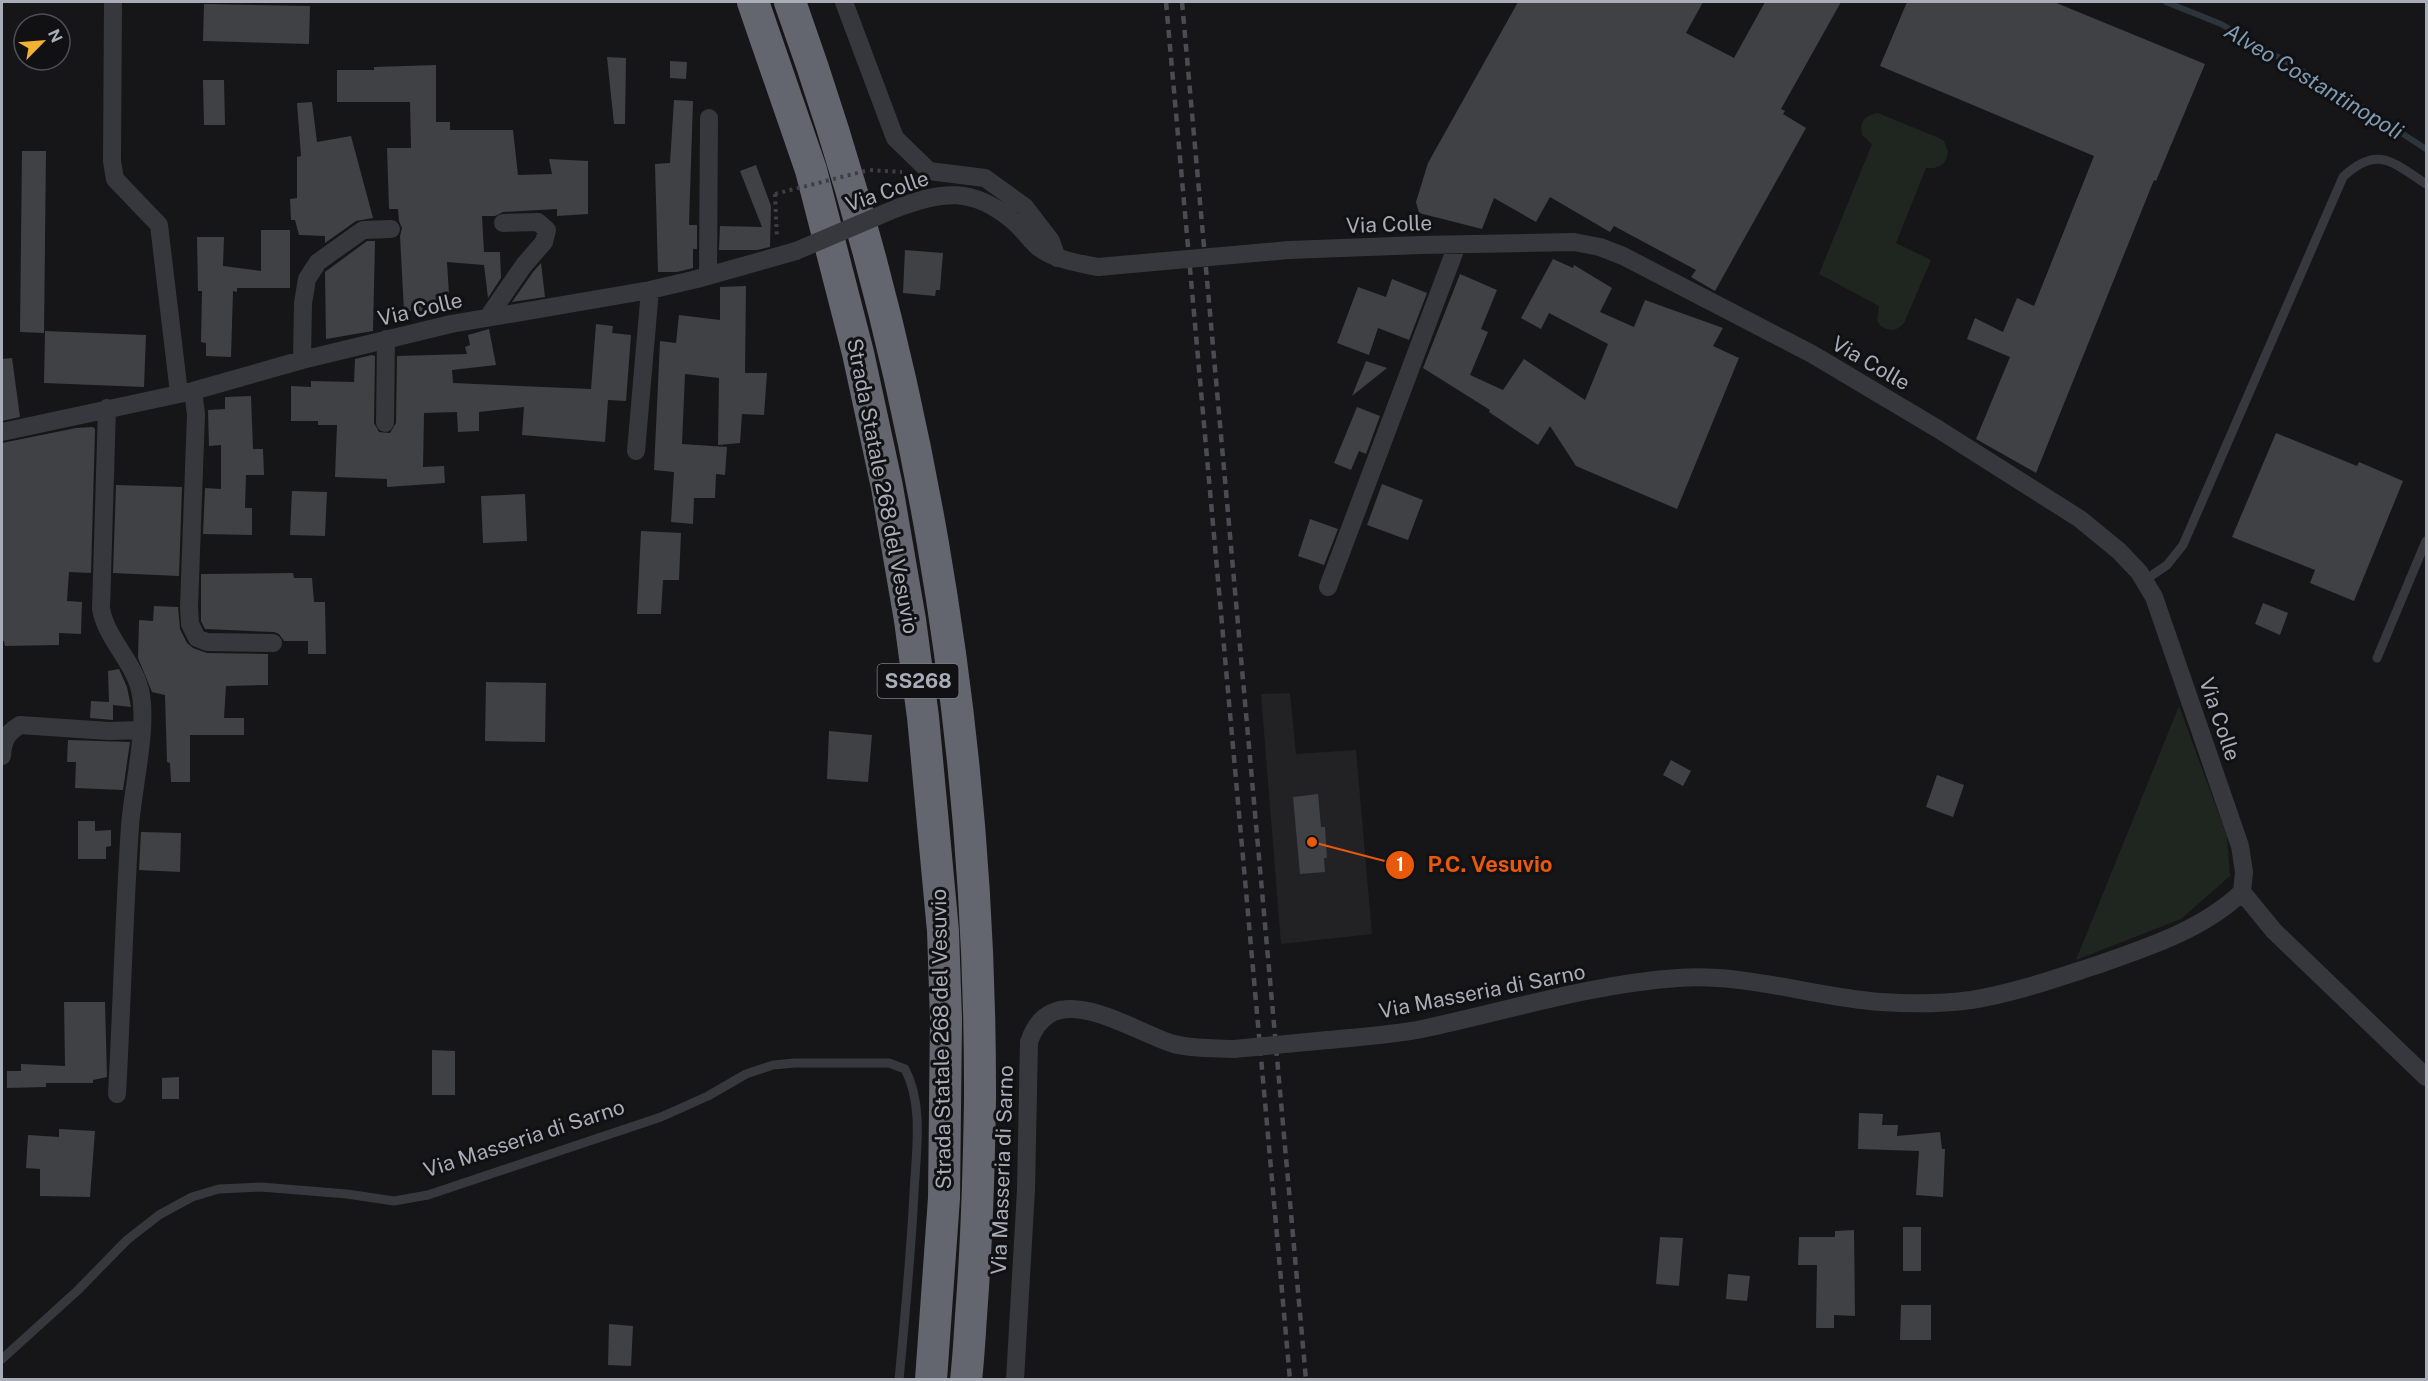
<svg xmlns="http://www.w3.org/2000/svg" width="2428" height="1381" font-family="'Public Sans',sans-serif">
	<rect width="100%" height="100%" fill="#161618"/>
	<path fill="#222225" d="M 1290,693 L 1296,754 L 1356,750 L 1372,934 L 1281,944 L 1261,694 Z"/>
	<path fill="#1e261f" d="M 1878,113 L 1939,138 L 1944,141 L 1948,151 C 1947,165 1939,169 1926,168 L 1896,243 L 1931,260 L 1904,323 C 1896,333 1884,332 1877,321 L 1879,306 L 1819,274 L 1872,144 L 1862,135 C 1859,122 1865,115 1878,113 Z
		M 2179,706 L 2227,836 L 2230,876 L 2181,919 L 2076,960 Z"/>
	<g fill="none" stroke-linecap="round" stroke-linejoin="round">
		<path stroke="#2c353c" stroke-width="6" d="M 2166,2 L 2221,24 L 2337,91 L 2426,149"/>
	</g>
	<path fill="#404145" d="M 1518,2 L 1703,2 L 1686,33 L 1734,58 L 1765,2 L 1841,2 L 1781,109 L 1785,111 L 1783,114 L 1806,128 L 1715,291 L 1691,277 L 1696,270 L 1614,226 L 1610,232 L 1550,197 L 1536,222 L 1494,198 L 1482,229 L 1419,213 L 1416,202 L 1428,163 Z
		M 1907,2 L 2054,2 L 2205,64 L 2156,181 L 2154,180 L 2036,473 L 1976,439 L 2010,357 L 1967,339 L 1975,318 L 2003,332 L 2017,298 L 2034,306 L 2094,156 L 1880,66 Z
		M 204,4 L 310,6 L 309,44 L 203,41 Z
		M 607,57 L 626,58 L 625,124 L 614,124 Z
		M 670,61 L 687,62 L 686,79 L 670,78 Z
		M 436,65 L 436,122 L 450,122 L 450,130 L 513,130 L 518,175 L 552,174 L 549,159 L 588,161 L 588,214 L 557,216 L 557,209 L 503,212 L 495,216 L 482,216 L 484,252 L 500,252 L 501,278 L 488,298 L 484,265 L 447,262 L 450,311 L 404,311 L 400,236 L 402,228 L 399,221 L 398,209 L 389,209 L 387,148 L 411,148 L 410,102 L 337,102 L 337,70 L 374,70 L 374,67 Z
		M 203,80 L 224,80 L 225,125 L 204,125 Z
		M 674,100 L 693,101 L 689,225 L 697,225 L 697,249 L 693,249 L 693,268 L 677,272 L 658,272 L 655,164 L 670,163 Z
		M 312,102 L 317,142 L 351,136 L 373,218 L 356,221 L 325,243 L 325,236 L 299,235 L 295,220 L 291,220 L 290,199 L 297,198 L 297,157 L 301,156 L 297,103 Z
		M 22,151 L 46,151 L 44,333 L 20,332 Z
		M 756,165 L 771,206 L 770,247 L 757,250 L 719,250 L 720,226 L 762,227 L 740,171 Z
		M 261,230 L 290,230 L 290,288 L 237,288 L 237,292 L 233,291 L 231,357 L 206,356 L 206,343 L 201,342 L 202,291 L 198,291 L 197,237 L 224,237 L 223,266 L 261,271 Z
		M 367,241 L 375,241 L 373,331 L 326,339 L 325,272 Z
		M 905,250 L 943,253 L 940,290 L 936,290 L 935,296 L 903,293 Z
		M 1553,259 L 1573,268 L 1574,265 L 1612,288 L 1600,312 L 1634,327 L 1645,300 L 1723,328 L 1713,346 L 1739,358 L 1677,509 L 1576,466 L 1550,426 L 1538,445 L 1489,412 L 1490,410 L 1423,368 L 1460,274 L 1497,290 L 1481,329 L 1488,332 L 1470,375 L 1503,390 L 1524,359 L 1585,400 L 1608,344 L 1549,313 L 1541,329 L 1521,318 Z
		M 541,263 L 545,297 L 512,302 L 533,272 Z
		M 1392,279 L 1427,293 L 1409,340 L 1378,328 L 1369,355 L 1337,343 L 1358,287 L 1386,297 Z
		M 746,286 L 745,373 L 767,373 L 764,415 L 742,414 L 740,443 L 718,445 L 719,378 L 685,374 L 682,444 L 727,447 L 725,475 L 716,474 L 715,498 L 694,498 L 693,524 L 671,522 L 674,472 L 654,470 L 660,341 L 676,343 L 679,315 L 720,320 L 720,287 Z
		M 596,324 L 613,326 L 612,333 L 631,335 L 626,401 L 608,400 L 605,442 L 522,435 L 524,407 L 479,412 L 479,431 L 458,432 L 457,412 L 424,413 L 423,467 L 444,466 L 445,483 L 387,487 L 387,479 L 335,477 L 337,425 L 318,425 L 318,421 L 291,421 L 291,386 L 311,387 L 311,381 L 354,382 L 355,359 L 372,355 L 375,356 L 374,423 L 379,432 L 390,433 L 396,423 L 397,356 L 467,354 L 465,347 L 470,345 L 468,335 L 489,329 L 496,365 L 452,370 L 453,383 L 591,389 Z
		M 45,331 L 146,335 L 144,387 L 44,383 Z
		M 12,358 L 20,417 L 2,421 L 2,359 Z
		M 1366,361 L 1387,368 L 1352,396 Z
		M 251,396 L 253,449 L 263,449 L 264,475 L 246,475 L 245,508 L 252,508 L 252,535 L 203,534 L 205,488 L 221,489 L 221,445 L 209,446 L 208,410 L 225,409 L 225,397 Z
		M 1357,407 L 1380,416 L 1366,454 L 1359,451 L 1351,470 L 1334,463 Z
		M 93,427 L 95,429 L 91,573 L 69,572 L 67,601 L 82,602 L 81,634 L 59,633 L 59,645 L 5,646 L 4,641 L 2,641 L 2,443 L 76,428 Z
		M 2276,433 L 2357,466 L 2359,462 L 2403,481 L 2354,601 L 2310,583 L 2315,570 L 2232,537 Z
		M 1382,484 L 1423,500 L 1408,540 L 1367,525 Z
		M 116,485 L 182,487 L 179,576 L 113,573 Z
		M 292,491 L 327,492 L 325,536 L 290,535 Z
		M 525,494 L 527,541 L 483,543 L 481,496 Z
		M 1310,519 L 1338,529 L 1324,565 L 1298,556 Z
		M 641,531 L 681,533 L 679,580 L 663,580 L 661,614 L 637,614 Z
		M 293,573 L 294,578 L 312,578 L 314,602 L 325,602 L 326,654 L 308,654 L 308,641 L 284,641 L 279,634 L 274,632 L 205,629 L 201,621 L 201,574 Z
		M 2263,603 L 2288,613 L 2280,635 L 2255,624 Z
		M 154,606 L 178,607 L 180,629 L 187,643 L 193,648 L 207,653 L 268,654 L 268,685 L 226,686 L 224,718 L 244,718 L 244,735 L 190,735 L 190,782 L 171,782 L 170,763 L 167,762 L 165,695 L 152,692 L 138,658 L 139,620 L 153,621 Z
		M 119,669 L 127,687 L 131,707 L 113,705 L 113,720 L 90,718 L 91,701 L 109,702 L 108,671 Z
		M 486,682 L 546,683 L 545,742 L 485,741 Z
		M 829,731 L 872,735 L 868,782 L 827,779 Z
		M 68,740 L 130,742 L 123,790 L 75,788 L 76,762 L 67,762 Z
		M 1671,760 L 1691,771 L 1683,786 L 1663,775 Z
		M 1937,775 L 1964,785 L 1953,817 L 1926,807 Z
		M 1318,794 L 1321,827 L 1325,827 L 1327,858 L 1324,858 L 1325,872 L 1300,874 L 1293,797 Z
		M 78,821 L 95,821 L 95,831 L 111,830 L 111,846 L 106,847 L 106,859 L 78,859 Z
		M 141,832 L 181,833 L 180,872 L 139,870 Z
		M 64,1002 L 105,1002 L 107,1077 L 93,1080 L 93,1083 L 46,1083 L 46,1087 L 7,1088 L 7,1071 L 21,1071 L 21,1064 L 65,1066 Z
		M 432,1050 L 455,1051 L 455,1095 L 432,1095 Z
		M 179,1077 L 179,1099 L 162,1099 L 162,1078 Z
		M 1859,1113 L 1883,1114 L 1882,1125 L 1898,1125 L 1897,1136 L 1940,1132 L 1942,1149 L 1945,1149 L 1943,1197 L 1916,1195 L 1919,1151 L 1858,1149 Z
		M 59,1129 L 95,1131 L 90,1197 L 40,1196 L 40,1169 L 26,1168 L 28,1135 L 59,1137 Z
		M 1903,1227 L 1921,1227 L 1921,1271 L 1903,1271 Z
		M 1854,1230 L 1855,1316 L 1834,1315 L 1834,1328 L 1816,1328 L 1817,1265 L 1798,1265 L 1799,1237 L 1835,1237 L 1835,1231 Z
		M 1660,1237 L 1683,1238 L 1679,1286 L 1656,1284 Z
		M 1728,1274 L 1750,1276 L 1747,1301 L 1726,1299 Z
		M 1901,1305 L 1931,1305 L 1931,1340 L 1900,1340 Z
		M 609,1324 L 633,1326 L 631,1366 L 608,1365 Z"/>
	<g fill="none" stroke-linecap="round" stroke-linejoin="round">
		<path stroke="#3d3f44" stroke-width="4" stroke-dasharray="3 4.5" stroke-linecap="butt" d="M 870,170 L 902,172
			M 775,194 L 777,238"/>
		<path stroke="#37383d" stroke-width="9" d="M 2145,580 L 2167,565 L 2183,545 L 2343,177 C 2377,145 2393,162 2426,184
			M 2377,658 L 2426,541
			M 2,1359 L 77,1291 L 127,1240 L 159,1215 L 192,1197 L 219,1189 L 261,1187 L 347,1194 L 394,1201 L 428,1195 L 661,1117 L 708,1096 L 746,1074 L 773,1065 L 795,1063 L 889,1063 L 905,1069 C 924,1105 916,1153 914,1192 C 911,1254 905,1317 899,1380"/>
		<path stroke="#37383d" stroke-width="18" d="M 113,2 L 112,161 L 115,179 L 159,225 L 179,393
			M 844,2 L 895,138 L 929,171 L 985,178 L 1025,207 L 1051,241 L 1057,258
			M 897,208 C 943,191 972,187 1012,220 C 1022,228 1029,239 1038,247 C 1055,260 1078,263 1098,267
			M 1289,250 L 1421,245 L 1574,242 L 1600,247 L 1623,256 L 1812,354 L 1938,429 L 2080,519 L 2119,551 L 2139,572 L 2154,597 L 2240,846 L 2244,872 L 2242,892 L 2274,931 L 2426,1077
			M 708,275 L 709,118
			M 488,317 L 524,265 L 544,242 L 547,230 L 538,222 L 503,223
			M 302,360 L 303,303 L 307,279 L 318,262 L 363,230 L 391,229
			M 193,391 L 196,414 L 189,607 L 190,624 L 197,638 L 207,642 L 273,643
			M 107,408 L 101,609 C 107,641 136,663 141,695 C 147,731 133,787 130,826 C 124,915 122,1005 117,1094
			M 385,423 L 386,339
			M 2,432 L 193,391 L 302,360 L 451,324 L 650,290 L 697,279 L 796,251
			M 636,451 L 650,290
			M 1328,587 L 1457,245
			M 2,756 C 3,740 7,733 20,725 L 109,731 L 141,730
			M 1328,1040 C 1359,1037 1391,1035 1422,1029 C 1507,1011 1591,984 1678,978 C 1747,973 1813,997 1881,1002 C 1911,1004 1941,1004 1971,1000 C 2014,993 2054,979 2094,966 C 2145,948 2203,930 2242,892
			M 1015,1380 L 1026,1190 L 1029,1042 C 1052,973 1132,1032 1174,1044 C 1192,1049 1214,1048 1234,1049"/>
		<path stroke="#63666e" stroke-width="32" d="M 753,2 L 811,170 L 858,353 L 887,487 L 910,620 L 923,717 L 943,931 L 946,1019 L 944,1198 L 931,1380
			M 790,2 C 916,352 981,726 980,1098 C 979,1167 977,1234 972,1302 C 970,1328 969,1354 966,1380"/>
		<path stroke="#4a4c52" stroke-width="4.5" stroke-dasharray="8 6" stroke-linecap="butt" d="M 1166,2 L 1290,1380
			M 1182,2 L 1306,1380"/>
		<path stroke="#3d3f44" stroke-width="4" stroke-dasharray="3 4.5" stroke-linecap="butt" d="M 775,194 L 869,170"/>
		<path stroke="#37383d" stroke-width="18" d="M 796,251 L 897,208
			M 1098,267 L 1289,250
			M 1234,1049 L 1328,1040"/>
	</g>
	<g text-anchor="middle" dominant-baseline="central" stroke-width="6" stroke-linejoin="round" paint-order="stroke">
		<rect fill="#111113" stroke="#7b7e86" stroke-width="1.5" x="877.5" y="664" width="81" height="34" rx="4.5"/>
		<g font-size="20" font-weight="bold" fill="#a8adb8">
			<text x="918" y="681">SS268</text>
		</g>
		<g font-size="21" fill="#a8adb8" stroke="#111113">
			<text transform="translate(887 191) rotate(-19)">Via Colle</text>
			<text transform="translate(1389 224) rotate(-2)">Via Colle</text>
			<text transform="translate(420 309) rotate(-13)">Via Colle</text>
			<text transform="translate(1871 363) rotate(30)">Via Colle</text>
			<text transform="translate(883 486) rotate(79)">Strada Statale 268 del Vesuvio</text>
			<text transform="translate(2220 719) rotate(71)">Via Colle</text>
			<text transform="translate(1482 991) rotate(-11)">Via Masseria di Sarno</text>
			<text transform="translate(941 1039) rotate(-91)">Strada Statale 268 del Vesuvio</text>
			<text transform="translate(524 1138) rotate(-18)">Via Masseria di Sarno</text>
			<text transform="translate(1002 1170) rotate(-88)">Via Masseria di Sarno</text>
		</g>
		<g font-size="22" font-style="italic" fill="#7f9bb3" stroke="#111113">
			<text transform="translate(2314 81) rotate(31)">Alveo Costantinopoli</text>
		</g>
	</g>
	<path fill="none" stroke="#e8590c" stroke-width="2" d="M1312 842L1400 865"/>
	<g fill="#e8590c" stroke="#111113" stroke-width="2">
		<circle cx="1312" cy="842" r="6"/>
		<circle cx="1400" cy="865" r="15"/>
	</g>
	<g font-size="18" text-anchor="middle" font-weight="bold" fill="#fff">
		<text x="1400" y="871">1</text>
	</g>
	<g font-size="22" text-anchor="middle" font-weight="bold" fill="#e8590c" stroke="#111113" stroke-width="6" stroke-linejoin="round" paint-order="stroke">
		<text x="1490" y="872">P.C. Vesuvio</text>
	</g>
	<rect width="2428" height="1381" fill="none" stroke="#a8adb8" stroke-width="6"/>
	<g transform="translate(42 42) rotate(65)"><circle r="28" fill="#111113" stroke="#4d4f55" stroke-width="1.5"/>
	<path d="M0-4.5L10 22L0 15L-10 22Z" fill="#f2b134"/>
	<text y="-9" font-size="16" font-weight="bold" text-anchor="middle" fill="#a8adb8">N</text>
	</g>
</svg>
